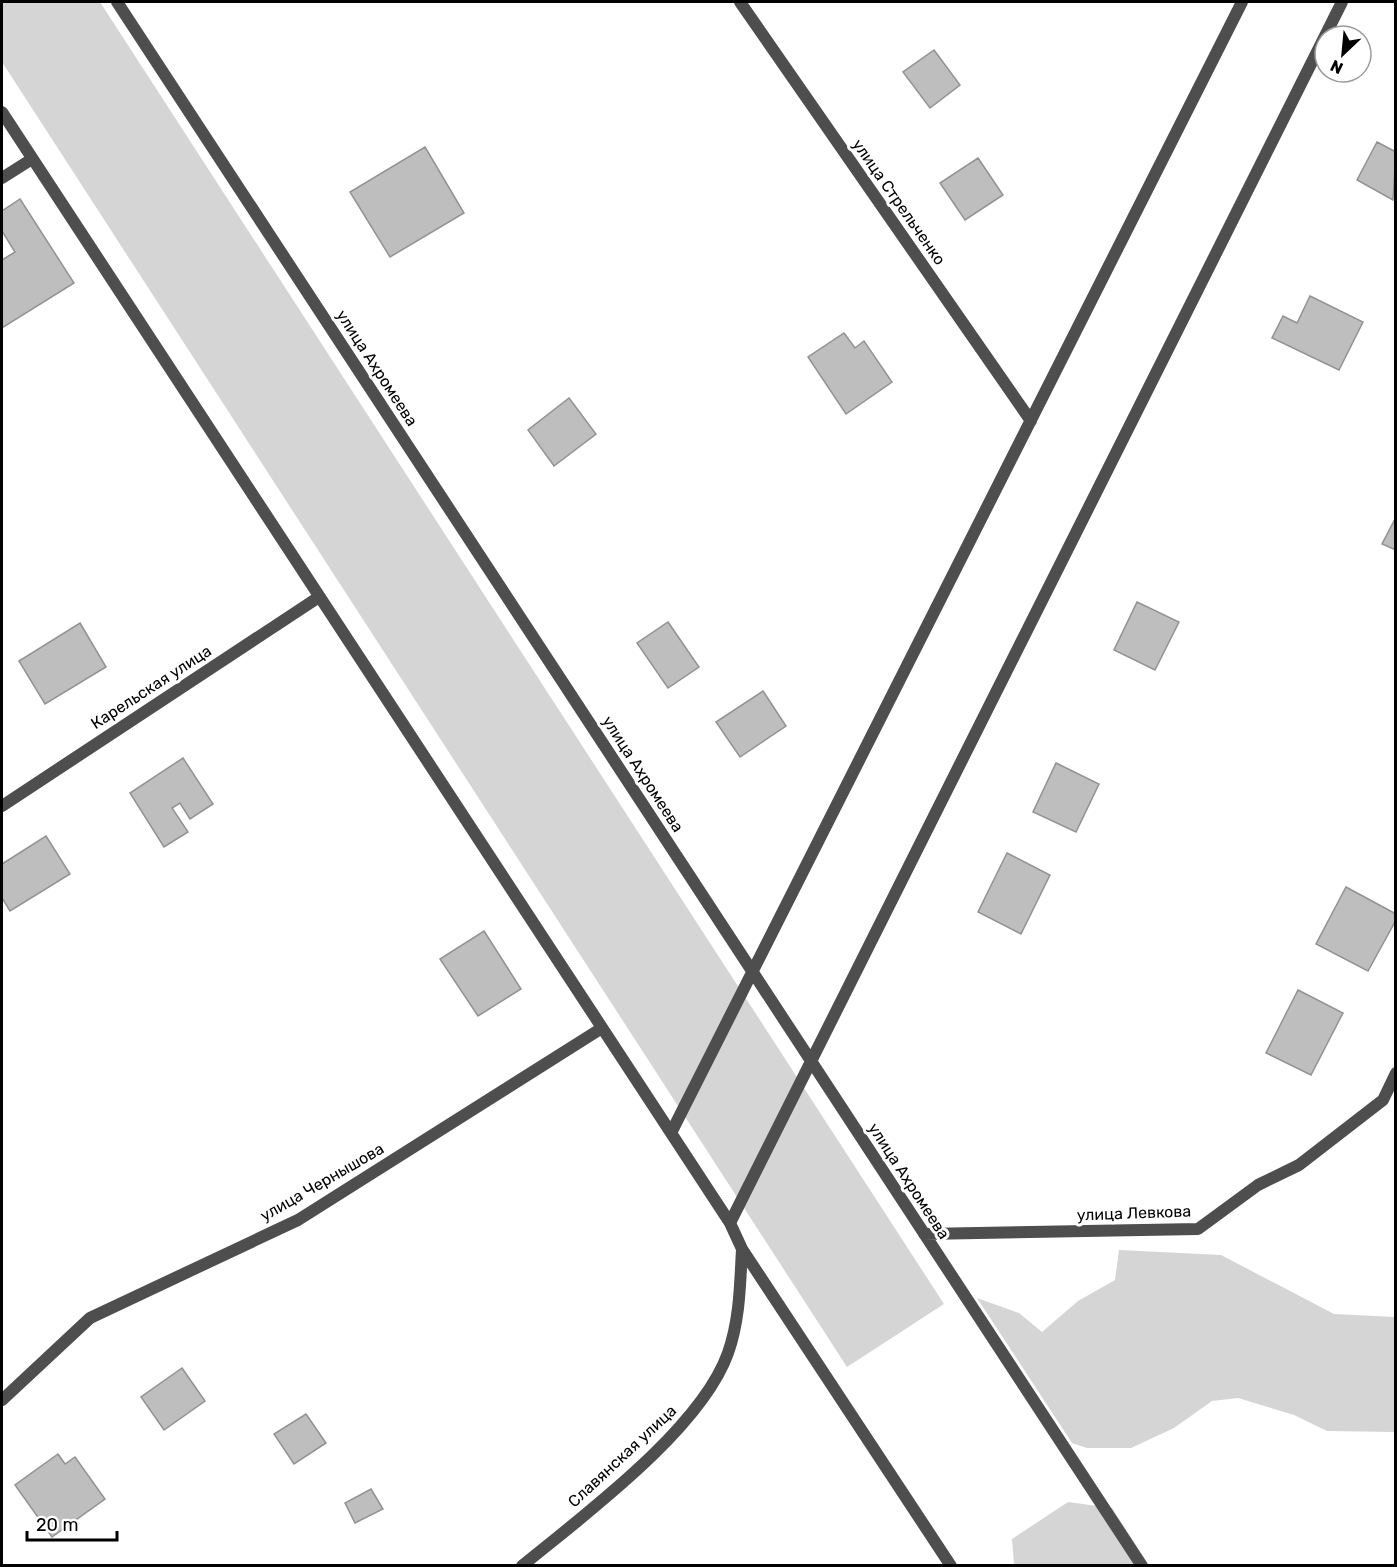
<svg xmlns="http://www.w3.org/2000/svg" width="1397" height="1567" font-family="Rubik,sans-serif">
	<rect width="100%" height="100%" fill="#fff"/>
	<path fill="#d5d5d5" d="M 2,2 L 100,2 L 944,1304 L 847,1367 L 2,62 Z
		M 1119,1250 L 1221,1255 L 1334,1314 L 1395,1317 L 1395,1432 L 1327,1431 L 1294,1415 L 1238,1398 L 1212,1401 L 1174,1428 L 1131,1448 L 1087,1448 L 1072,1443 L 977,1298 L 1019,1313 L 1042,1332 L 1078,1301 L 1115,1280 Z
		M 1068,1502 L 1112,1508 L 1149,1565 L 1014,1565 L 1012,1539 Z"/>
	<path fill="#bebebe" stroke="#929292" stroke-width="1.5" d="M 934,50 L 960,85 L 930,108 L 903,72 Z
		M 1377,142 L 1396,152 L 1393,200 L 1357,180 Z
		M 425,147 L 464,213 L 390,257 L 350,192 Z
		M 978,158 L 1003,195 L 965,220 L 940,183 Z
		M 20,199 L 74,283 L 2,328 L 2,260 L 15,252 L 2,231 L 2,211 Z
		M 1310,296 L 1363,322 L 1339,370 L 1272,338 L 1283,316 L 1297,323 Z
		M 844,333 L 855,348 L 864,341 L 892,382 L 846,414 L 808,357 Z
		M 569,398 L 596,434 L 554,466 L 528,430 Z
		M 1396,517 L 1396,550 L 1382,544 Z
		M 1137,602 L 1179,622 L 1155,670 L 1114,650 Z
		M 668,622 L 699,667 L 668,688 L 637,643 Z
		M 80,623 L 106,667 L 45,704 L 19,661 Z
		M 763,691 L 786,726 L 740,757 L 716,722 Z
		M 183,758 L 213,804 L 190,819 L 180,803 L 172,808 L 188,832 L 164,847 L 130,793 Z
		M 1056,763 L 1099,784 L 1076,832 L 1033,812 Z
		M 46,836 L 70,874 L 10,911 L 2,898 L 2,864 Z
		M 1007,853 L 1050,875 L 1021,934 L 978,912 Z
		M 1346,887 L 1396,914 L 1396,920 L 1368,971 L 1316,944 Z
		M 484,931 L 521,989 L 478,1016 L 440,959 Z
		M 1298,990 L 1343,1013 L 1311,1075 L 1266,1053 Z
		M 182,1368 L 205,1401 L 164,1430 L 141,1397 Z
		M 306,1414 L 326,1443 L 294,1464 L 274,1434 Z
		M 58,1454 L 65,1464 L 75,1457 L 105,1499 L 52,1537 L 15,1485 Z
		M 371,1489 L 383,1509 L 355,1523 L 345,1503 Z"/>
	<g fill="none" stroke-linecap="round" stroke-linejoin="round">
		<path stroke="#4e4e4e" stroke-width="12" d="M 117,2 L 1142,1566
			M 740,2 L 1031,421
			M 2,112 L 730,1223 L 742,1249 L 951,1566
			M 2,178 L 32,159
			M 2,806 L 319,597
			M 671,1133 L 1242,2
			M 730,1223 L 1342,2
			M 924,1234 L 1198,1229 L 1258,1185 L 1299,1165 L 1383,1100 L 1396,1073
			M 2,1400 L 90,1318 L 298,1220 L 602,1028
			M 522,1566 C 584,1515 701,1429 728,1353 C 740,1319 740,1284 742,1249"/>
	</g>
	<g text-anchor="middle" dominant-baseline="central" stroke-width="6" stroke-linejoin="round" paint-order="stroke">
		<g font-size="16" fill="#000" stroke="#fff">
			<text transform="translate(899 202) rotate(55)">улица Стрельченко</text>
			<text transform="translate(377 368) rotate(57)">улица Ахромеева</text>
			<text transform="translate(151 687) rotate(-33)">Карельская улица</text>
			<text transform="translate(643 774) rotate(57)">улица Ахромеева</text>
			<text transform="translate(909 1181) rotate(57)">улица Ахромеева</text>
			<text transform="translate(322 1182) rotate(-30)">улица Чернышова</text>
			<text transform="translate(1134 1213) rotate(-2)">улица Левкова</text>
			<text transform="translate(622 1456) rotate(-43)">Славянская улица</text>
		</g>
	</g>
	<rect width="1397" height="1567" fill="none" stroke="#000000" stroke-width="6"/>
	<g transform="translate(1343 54) rotate(206)"><circle r="28" fill="#ffffff" stroke="#999999" stroke-width="1.5"/>
	<path d="M0-4.5L10 22L0 15L-10 22Z" fill="#000000"/>
	<text y="-9" font-size="16" font-weight="bold" text-anchor="middle" fill="#000000">N</text>
	</g>
	<path d="M27 1531v9h90v-9" fill="none" stroke="#000000" stroke-width="3"/>
	<text x="36" y="1531" font-size="18" fill="#000000" stroke="#ffffff" stroke-width="4.5" paint-order="stroke">20 m</text>
</svg>
